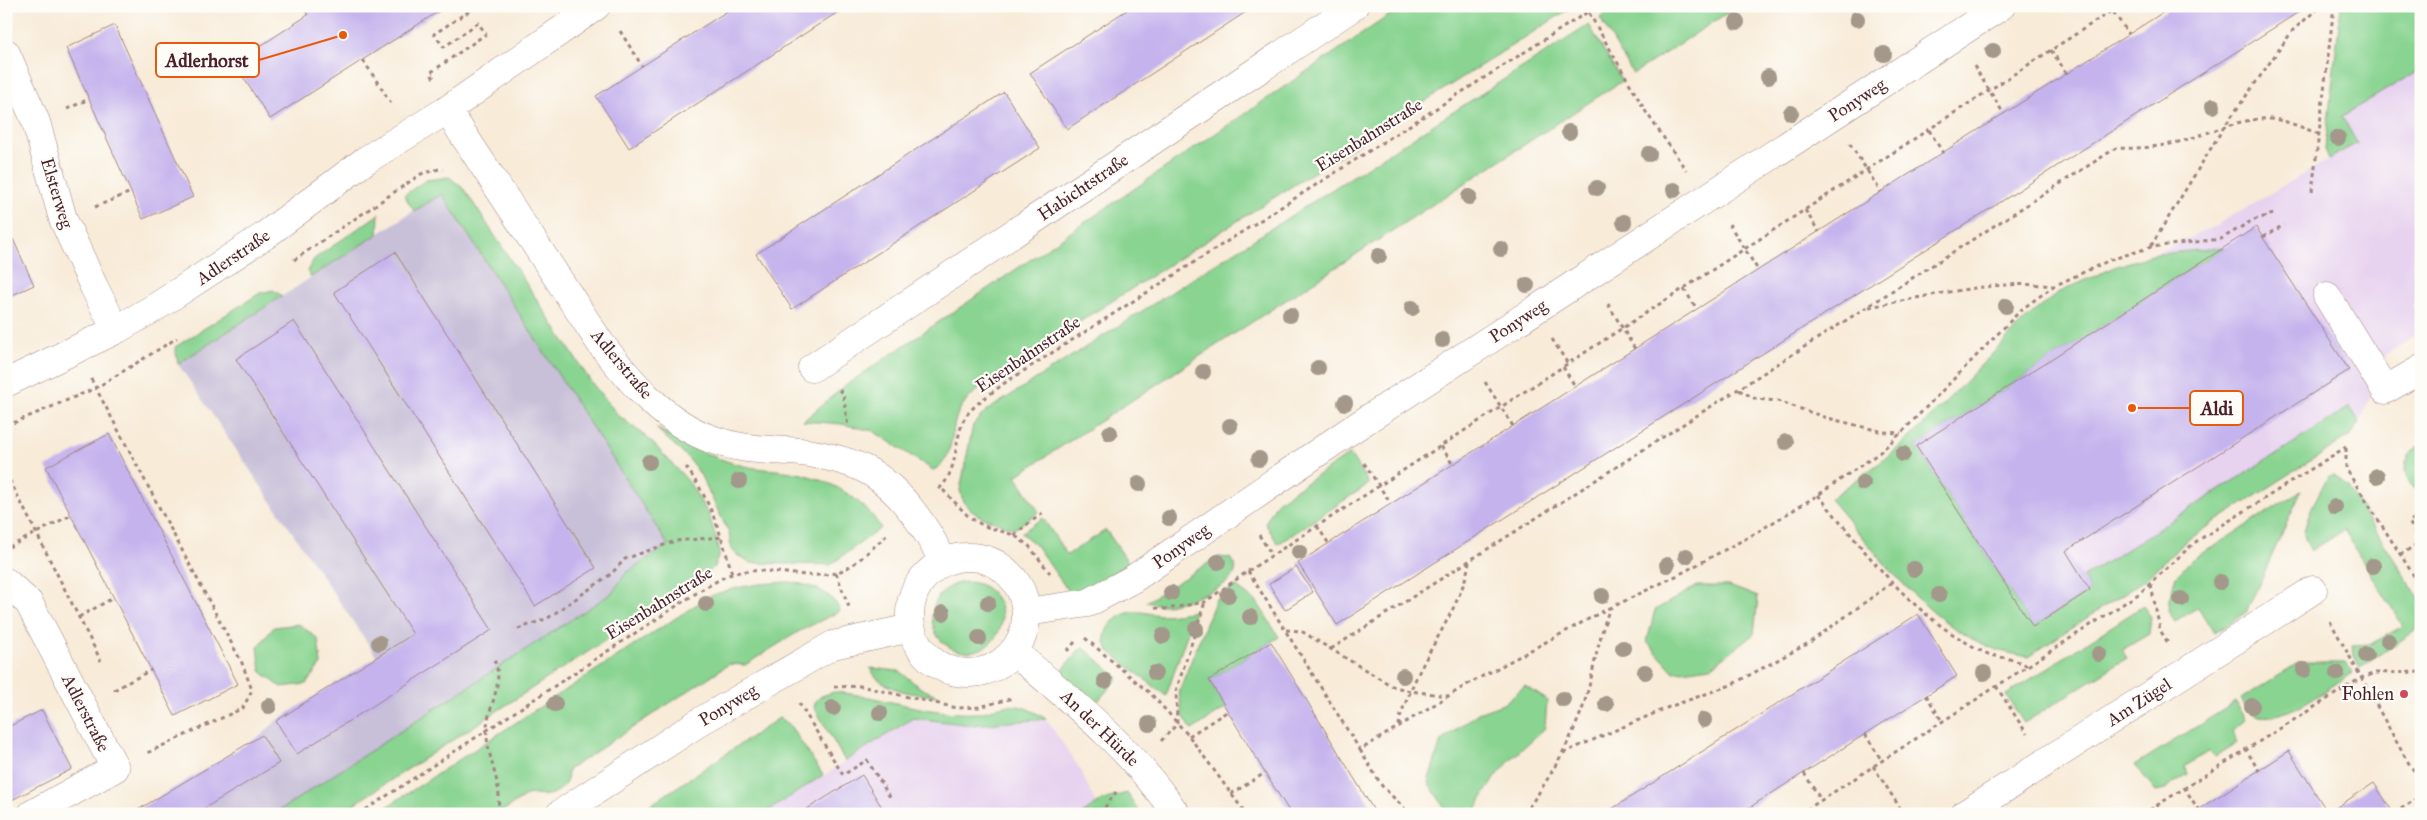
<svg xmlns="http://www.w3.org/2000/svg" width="2427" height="820" font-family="'IM FELL Great Primer',serif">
	<rect width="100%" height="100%" fill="#fdfcf7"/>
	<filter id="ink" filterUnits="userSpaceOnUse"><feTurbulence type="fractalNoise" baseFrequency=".02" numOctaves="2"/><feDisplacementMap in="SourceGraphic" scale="10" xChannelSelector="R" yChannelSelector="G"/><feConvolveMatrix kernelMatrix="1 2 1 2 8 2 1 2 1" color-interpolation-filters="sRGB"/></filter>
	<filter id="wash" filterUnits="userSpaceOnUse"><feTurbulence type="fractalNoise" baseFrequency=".0096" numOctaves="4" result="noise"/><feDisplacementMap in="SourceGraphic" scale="20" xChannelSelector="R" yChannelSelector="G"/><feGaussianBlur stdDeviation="1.12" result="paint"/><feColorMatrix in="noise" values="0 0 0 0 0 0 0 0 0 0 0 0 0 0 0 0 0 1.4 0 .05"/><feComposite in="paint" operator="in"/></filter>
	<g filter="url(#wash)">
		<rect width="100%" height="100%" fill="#f8ebd8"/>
		<path fill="#e7d2ef" d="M 2341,6 L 2421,6 L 2421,299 L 2412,304 L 2421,319 L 2421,333 L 2386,354 L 2360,423 L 2351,435 L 2188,539 L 2147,578 L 2028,657 L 1988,647 L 1966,636 L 1911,591 L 1830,499 L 1889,456 L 1919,429 L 2030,315 L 2058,293 L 2114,267 L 2152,255 L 2213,227 L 2329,159 L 2325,149 Z
			M 913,718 L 972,725 L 1046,719 L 1080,769 L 1096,804 L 1082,814 L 764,814 Z"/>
		<path fill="#c8bfd8" d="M 441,193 L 668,545 L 626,573 L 612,593 L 274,814 L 131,814 L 262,735 L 276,721 L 377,657 L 178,364 Z"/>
		<path fill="#89d491" stroke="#6a7a5e" d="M 1403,6 L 1574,6 L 998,374 C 986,384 968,396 960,409 C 949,427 956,461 933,470 L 873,431 L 842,424 L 803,421 L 846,385 Z
			M 1618,6 L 1738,6 L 1633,74 L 1600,18 Z
			M 2341,6 L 2421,6 L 2421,69 L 2342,116 L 2357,143 L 2329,159 L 2325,149 Z
			M 1589,25 L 1622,81 L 1016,476 L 1039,512 L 1014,529 C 991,519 965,518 960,490 L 973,425 L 986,411 Z
			M 449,177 L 464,189 L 591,382 L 618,415 L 650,440 L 689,482 L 709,515 L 717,541 L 719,555 L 714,567 L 706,575 L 339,814 L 274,814 L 612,593 L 626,573 L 668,545 L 442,194 L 414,211 L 404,195 L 426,180 Z
			M 379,214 L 378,234 L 311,277 L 307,271 L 314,259 Z
			M 2225,247 L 1916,446 L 2033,627 L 2090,590 L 2083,577 L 2350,407 L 2360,423 L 2351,435 L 2188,539 L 2147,578 L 2028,657 C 2014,654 2000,652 1987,646 C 1924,620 1874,550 1830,499 L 1889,456 L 1919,429 L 2030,315 L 2058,293 L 2114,267 L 2152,255 Z
			M 273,290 L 282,296 L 178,364 L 175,347 L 260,293 Z
			M 656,428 C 683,443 709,457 740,465 C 758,470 778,469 797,473 C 830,480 863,498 881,528 L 830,565 L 751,563 L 737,555 L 731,548 L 729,533 L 700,474 L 689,459 Z
			M 2421,445 L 2421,493 C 2400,481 2400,457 2421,445 Z
			M 1350,454 L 1369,484 L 1278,544 L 1265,523 L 1278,501 Z
			M 2333,476 L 2338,478 L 2348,487 L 2421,602 L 2421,627 L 2360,668 L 2353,655 L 2352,645 L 2371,644 L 2403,626 L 2344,530 L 2311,551 C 2308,545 2304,539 2304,532 C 2305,520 2321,488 2328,477 Z
			M 2301,491 L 2246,613 L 2214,633 L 2198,607 L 2175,622 L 2168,611 L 2169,599 L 2176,576 L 2192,560 Z
			M 1043,518 L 1067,555 L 1106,530 L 1130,565 L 1078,593 L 1069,592 L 1035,544 L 1021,533 Z
			M 1218,557 L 1230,558 C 1233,563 1236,566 1235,572 C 1231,588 1180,604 1165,605 C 1159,605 1152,603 1146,602 Z
			M932 617a35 35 0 1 1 70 0a35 35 0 1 1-70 0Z
			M 790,582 C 810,585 832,591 840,611 L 798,632 L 745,665 L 729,664 L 568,770 C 569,792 548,799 529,794 L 498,814 L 376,814 L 708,597 C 736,586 761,583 790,582 Z
			M 1235,586 L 1257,602 L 1279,637 L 1209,680 L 1226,708 L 1192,730 L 1182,714 L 1179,691 L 1216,599 Z
			M 1697,586 L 1729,586 L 1758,597 L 1754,634 L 1711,667 L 1674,672 L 1647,642 L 1655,610 Z
			M 2143,606 L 2151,617 L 2149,634 L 2122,650 L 2127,658 L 2024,723 L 2006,695 Z
			M 1195,611 L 1166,696 L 1109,651 C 1097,633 1114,615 1132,612 C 1141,611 1151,614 1160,615 C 1171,615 1184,613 1195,611 Z
			M 299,624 L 318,639 L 321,664 L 306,684 L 281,687 L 261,672 L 258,647 L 274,627 Z
			M 1084,648 L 1118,678 L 1097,702 L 1061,672 L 1079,650 Z
			M 2298,663 L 2346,663 L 2352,673 C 2331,686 2279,727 2254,714 C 2248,711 2245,705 2241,699 Z
			M 870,668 L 899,671 L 922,689 L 939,696 C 915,695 881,691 870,668 Z
			M 1525,686 L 1547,700 L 1545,728 C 1517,753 1488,778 1475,814 L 1449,814 L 1428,782 L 1441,741 L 1478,713 L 1503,704 Z
			M 834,692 C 882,696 929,716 978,713 C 987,712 995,708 1004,706 C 1018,703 1035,711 1046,719 L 972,725 L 913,718 L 845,761 L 814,707 C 816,696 824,695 834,692 Z
			M 2236,702 L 2245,720 L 2232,731 L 2238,742 L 2215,757 L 2209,751 L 2184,767 L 2188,774 L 2165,789 L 2156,791 L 2135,765 Z
			M 779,718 L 789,724 L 823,775 L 764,814 L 637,814 Z
			M 1127,793 L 1141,814 L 1082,814 L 1103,800 Z"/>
		<g id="blocks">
			<path fill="#c5b3ed" d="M 303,6 L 447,6 L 270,119 L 234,63 L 308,15 Z
				M 735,6 L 847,6 L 629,148 L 596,96 Z
				M 1133,6 L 1255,6 L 1067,129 L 1030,73 Z
				M 2173,6 L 2308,6 L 1337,625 L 1298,563 Z
				M 115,25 L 193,197 L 143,219 L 66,48 Z
				M 1004,92 L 1040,148 L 792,309 L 756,254 Z
				M 2256,227 L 2349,370 L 2066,551 L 2090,590 L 2033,627 L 1916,446 Z
				M 13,239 L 34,285 L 6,298 L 6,242 Z
				M 395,252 L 596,568 L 535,606 L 334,292 Z
				M 294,321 L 492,630 L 297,754 L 276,721 L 413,634 L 236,359 Z
				M 109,434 L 238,684 L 175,716 L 46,467 Z
				M 1296,567 L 1313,592 L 1285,610 L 1269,584 Z
				M 1918,614 L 1957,676 L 1739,814 L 1604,814 Z
				M 1271,642 L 1376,814 L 1291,814 L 1265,773 L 1209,680 Z
				M 42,710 L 72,769 L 6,803 L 6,728 Z
				M 262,735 L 279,763 L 195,814 L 131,814 Z
				M 2289,751 L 2328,813 L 2374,783 L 2394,814 L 2191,814 Z
				M 862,775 L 886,814 L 799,814 Z"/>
		</g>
	</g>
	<g filter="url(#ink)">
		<use href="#blocks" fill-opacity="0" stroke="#a18582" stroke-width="1"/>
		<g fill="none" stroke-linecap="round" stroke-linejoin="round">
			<g stroke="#a18582" stroke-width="29">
				<path id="minor" d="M 6,53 L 36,122 L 63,219 L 94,287 L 116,330
					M 447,110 L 601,344 C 631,382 664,422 711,439 C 743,451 768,449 801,452 C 823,455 851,461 870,472 C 901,490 929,531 943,562
					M 2327,296 L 2385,390 L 2421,369
					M 812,368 L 1354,6
					M 6,383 L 116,330 L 156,307 L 264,236 L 366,160 L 447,110 L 596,6
					M910 615a58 58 0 1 1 116 0a58 58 0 1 1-116 0Z
					M 6,582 L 29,603 L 115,768 L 32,814
					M 1027,612 L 1088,603 L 1133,579 L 1345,434 L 2001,6
					M 1014,652 C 1073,702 1132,749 1176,814
					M 560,814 L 701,721 L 833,645 L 911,628
					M 1965,814 L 2313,590"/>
			</g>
			<path stroke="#a18582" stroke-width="3" stroke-dasharray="4 4" stroke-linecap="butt" d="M 1585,6 L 1646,112 L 1686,170
				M 2109,6 L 2129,34
				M 620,31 L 642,66
				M 2051,50 L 2067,74
				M 363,60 L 391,103
				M 1974,66 L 2004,114
				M 434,78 L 430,73 L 486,34 L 478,23 L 444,47 L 434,34 L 477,6
				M 67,109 L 89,99
				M 1929,130 L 1943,153
				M 1850,144 L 1881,192
				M 2312,192 L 2334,6
				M 95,207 L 131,192
				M 1805,210 L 1819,232
				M 1729,224 L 1758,270
				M 2263,237 L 2284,225
				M 2151,246 L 2224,127 L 2293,30 L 2321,6
				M 294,260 L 421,174 L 439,169 L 443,170
				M 1684,289 L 1697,309
				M 1608,304 L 1635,349
				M 1869,307 C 1926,297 1996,279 2053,286
				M 1552,339 L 1568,364
				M 1563,367 L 1575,386
				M 91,379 L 242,663 L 252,690 L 243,708 L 147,753
				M 1485,382 L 1513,426
				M 839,390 L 843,393 L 848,427
				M 1739,390 L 1756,399 L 1778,401 L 1824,417 L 1883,432 L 1901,433
				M 6,426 L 96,388 L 177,338
				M 1441,446 L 1453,465
				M 2346,448 L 2346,469 L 2421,587
				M 1364,463 L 1391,504
				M 686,467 C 710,499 722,536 732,574
				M 6,473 L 101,661
				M 939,489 C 957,472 954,447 962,424 C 968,407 990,395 1003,384 L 1597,6
				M 943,490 L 969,517 L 984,526 L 1014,535 L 1029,546 L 1050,573
				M 1818,495 C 1862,547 1904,606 1964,641 C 1972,646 1982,652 1991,655 C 2004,658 2015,659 2028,666
				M 1317,526 L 1329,544
				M 1014,535 L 1045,511
				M 1259,535 L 1272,555
				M 9,547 L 71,515
				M 2400,555 L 2417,544 L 2419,538 L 2409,522 L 2421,514
				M 1248,571 L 1360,750 L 1468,684 L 1609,608
				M 836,573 L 849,607
				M 2151,585 L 2160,630 L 2168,643
				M 1155,608 L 1166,609 L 1205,602 L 1248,571 L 2119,6
				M 79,617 L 113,598
				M 2330,621 L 2406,759 L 2421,781
				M 518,629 L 548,618 L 611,574 L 625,559 L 675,541 L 722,537
				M 1286,630 L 1301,631 L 1392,686 L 1410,691 L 1448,696
				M 1085,638 L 1152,695 L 1189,736 L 1246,814
				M 1331,649 L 2116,148 C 2140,149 2163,147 2185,140 C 2210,133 2234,121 2260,119 C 2281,117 2300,127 2319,134
				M 1067,651 L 1076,641
				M 494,660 C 505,682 489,704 487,727 C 485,749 497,773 499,795 C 499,803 497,807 501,814
				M 1996,686 L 2027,734
				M 834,687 L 860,686 L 957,708 L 979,707 L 1014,698
				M 114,690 L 151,670
				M 1926,695 L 1942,721
				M 799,703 L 843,775 L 867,760 L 890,797
				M 1399,726 C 1400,712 1406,703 1411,690 C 1427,649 1463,604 1469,562
				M 1865,734 L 1882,761
				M 1189,736 L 1228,711
				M 1161,741 L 1177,724 L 1176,691 L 1205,602
				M 2245,748 L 2259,771
				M 1360,750 L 1382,786 L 1410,814
				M 1563,753 L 1669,707 L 1731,685 L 1809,643 L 1893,582
				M 1873,766 L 1904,814
				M 1804,773 L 1821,800
				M 2184,787 L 2198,809
				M 1231,794 L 1265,773
				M 1742,811 L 1744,814
				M 2394,813 L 2421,796
				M 359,814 L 701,590 C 711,585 722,577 732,574 C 765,564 802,581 835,573 C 854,568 873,547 887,535
				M 1100,814 L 1116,792
				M 1524,814 C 1548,781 1569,745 1583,707 C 1594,674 1597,640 1610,608 L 1678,575 L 1754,534 L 1818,495 L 1879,453 L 1901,433 L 2022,309 L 2054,286 L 2110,260 L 2151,247 L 2221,239 L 2253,220 L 2277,213
				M 1800,814 L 2140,593 L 2194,543 L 2346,447
				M 2143,814 L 2361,678 L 2376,673 L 2421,672"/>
			<use href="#minor" stroke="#fff" stroke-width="28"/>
		</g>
		<g fill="#a3988a">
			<circle cx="1857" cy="19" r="8"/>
			<circle cx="1737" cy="22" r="8"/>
			<circle cx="1993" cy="51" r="8"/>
			<circle cx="1884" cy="54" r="8"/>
			<circle cx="1768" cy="77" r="8"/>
			<circle cx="2213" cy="106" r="8"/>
			<circle cx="1791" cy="113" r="8"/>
			<circle cx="1569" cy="132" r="8"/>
			<circle cx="2338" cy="138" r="8"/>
			<circle cx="1649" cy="154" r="8"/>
			<circle cx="1597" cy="188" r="8"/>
			<circle cx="1674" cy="190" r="8"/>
			<circle cx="1469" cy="197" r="8"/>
			<circle cx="1624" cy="222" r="8"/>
			<circle cx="1501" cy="249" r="8"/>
			<circle cx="1379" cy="256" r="8"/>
			<circle cx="1527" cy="285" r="8"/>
			<circle cx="2006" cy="306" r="8"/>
			<circle cx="1412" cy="308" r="8"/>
			<circle cx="1290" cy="315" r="8"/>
			<circle cx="1442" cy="340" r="8"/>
			<circle cx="1318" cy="368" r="8"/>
			<circle cx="1203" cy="372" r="8"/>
			<circle cx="1345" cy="403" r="8"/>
			<circle cx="1230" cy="426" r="8"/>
			<circle cx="1110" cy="433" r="8"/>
			<circle cx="1786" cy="442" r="8"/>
			<circle cx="1903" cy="454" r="8"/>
			<circle cx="1259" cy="459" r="8"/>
			<circle cx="649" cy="462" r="8"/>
			<circle cx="2377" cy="476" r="8"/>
			<circle cx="739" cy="481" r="8"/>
			<circle cx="1863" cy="483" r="8"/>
			<circle cx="1139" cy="484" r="8"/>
			<circle cx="2335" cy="507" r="8"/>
			<circle cx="1169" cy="518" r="8"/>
			<circle cx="1299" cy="552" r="8"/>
			<circle cx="1686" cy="556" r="8"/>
			<circle cx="1218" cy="562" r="8"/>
			<circle cx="1667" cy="565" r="8"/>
			<circle cx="2373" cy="566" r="8"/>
			<circle cx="1914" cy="569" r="8"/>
			<circle cx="2220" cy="582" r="8"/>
			<circle cx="1171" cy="593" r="8"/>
			<circle cx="1228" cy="595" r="8"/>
			<circle cx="1939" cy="595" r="8"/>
			<circle cx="1602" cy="596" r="8"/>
			<circle cx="2181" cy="599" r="8"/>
			<circle cx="988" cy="603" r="8"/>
			<circle cx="706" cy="604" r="8"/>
			<circle cx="943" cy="613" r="8"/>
			<circle cx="1250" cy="617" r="8"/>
			<circle cx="1196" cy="629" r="8"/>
			<circle cx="1163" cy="636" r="8"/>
			<circle cx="979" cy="638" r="8"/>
			<circle cx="2388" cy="641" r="8"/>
			<circle cx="379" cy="643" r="8"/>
			<circle cx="1623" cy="648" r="8"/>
			<circle cx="2099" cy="654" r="8"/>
			<circle cx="2366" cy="655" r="8"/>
			<circle cx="2304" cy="670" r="8"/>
			<circle cx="1645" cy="672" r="8"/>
			<circle cx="1155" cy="673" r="8"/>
			<circle cx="1984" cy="673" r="8"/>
			<circle cx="2337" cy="673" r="8"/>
			<circle cx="1403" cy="676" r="8"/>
			<circle cx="1105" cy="681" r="8"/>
			<circle cx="1563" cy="699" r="8"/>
			<circle cx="555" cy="704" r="8"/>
			<circle cx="1606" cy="704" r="8"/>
			<circle cx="269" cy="706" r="8"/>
			<circle cx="2252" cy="706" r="8"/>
			<circle cx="833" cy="708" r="8"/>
			<circle cx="880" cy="713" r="8"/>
			<circle cx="1704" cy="720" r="8"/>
			<circle cx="1149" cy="724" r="8"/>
		</g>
	</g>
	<circle fill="#d1495b" stroke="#fdfcf7" stroke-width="2" cx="2404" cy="694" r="5"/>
	<g text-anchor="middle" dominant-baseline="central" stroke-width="4.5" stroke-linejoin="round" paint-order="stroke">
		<g font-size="18" fill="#4a1f2b" stroke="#fdfcf7">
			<text transform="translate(1857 100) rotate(-33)">Ponyweg</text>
			<text transform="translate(1369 135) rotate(-32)">Eisenbahnstraße</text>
			<text transform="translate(1083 187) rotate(-34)">Habichtstraße</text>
			<text transform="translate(57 193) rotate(73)">Elsterweg</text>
			<text transform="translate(233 257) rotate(-34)">Adlerstraße</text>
			<text transform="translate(1518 321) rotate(-33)">Ponyweg</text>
			<text transform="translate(1028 354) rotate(-34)">Eisenbahnstraße</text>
			<text transform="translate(622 364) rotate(50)">Adlerstraße</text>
			<text transform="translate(1181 546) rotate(-35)">Ponyweg</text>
			<text transform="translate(659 603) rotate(-32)">Eisenbahnstraße</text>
			<text transform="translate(2139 702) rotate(-33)">Am Zügel</text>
			<text transform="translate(728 705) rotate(-31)">Ponyweg</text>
			<text transform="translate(86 713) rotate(63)">Adlerstraße</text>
			<text transform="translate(1100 728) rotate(44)">An der Hürde</text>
		</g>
		<g font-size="18" fill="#4a1f2b" stroke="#fdfcf7" text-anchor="end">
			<text x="2394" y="694">Fohlen</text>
		</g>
	</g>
	<path fill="none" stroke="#e8590c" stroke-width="2" d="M343 35L259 60M2132 408L2190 408"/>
	<g fill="#e8590c" stroke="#fdfcf7" stroke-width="2">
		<circle cx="343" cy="35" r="5"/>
		<circle cx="2132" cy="408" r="5"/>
	</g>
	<g fill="#fdfcf7" stroke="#e8590c" stroke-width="2">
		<rect x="156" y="43" width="103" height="34" rx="5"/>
		<rect x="2190" y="391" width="53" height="34" rx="5"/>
	</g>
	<g font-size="19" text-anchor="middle" font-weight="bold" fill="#4a1f2b">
		<text x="207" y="67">Adlerhorst</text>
		<text x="2217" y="415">Aldi</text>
	</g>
	<rect width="2427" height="820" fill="none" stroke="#fdfcf7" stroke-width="25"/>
</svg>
